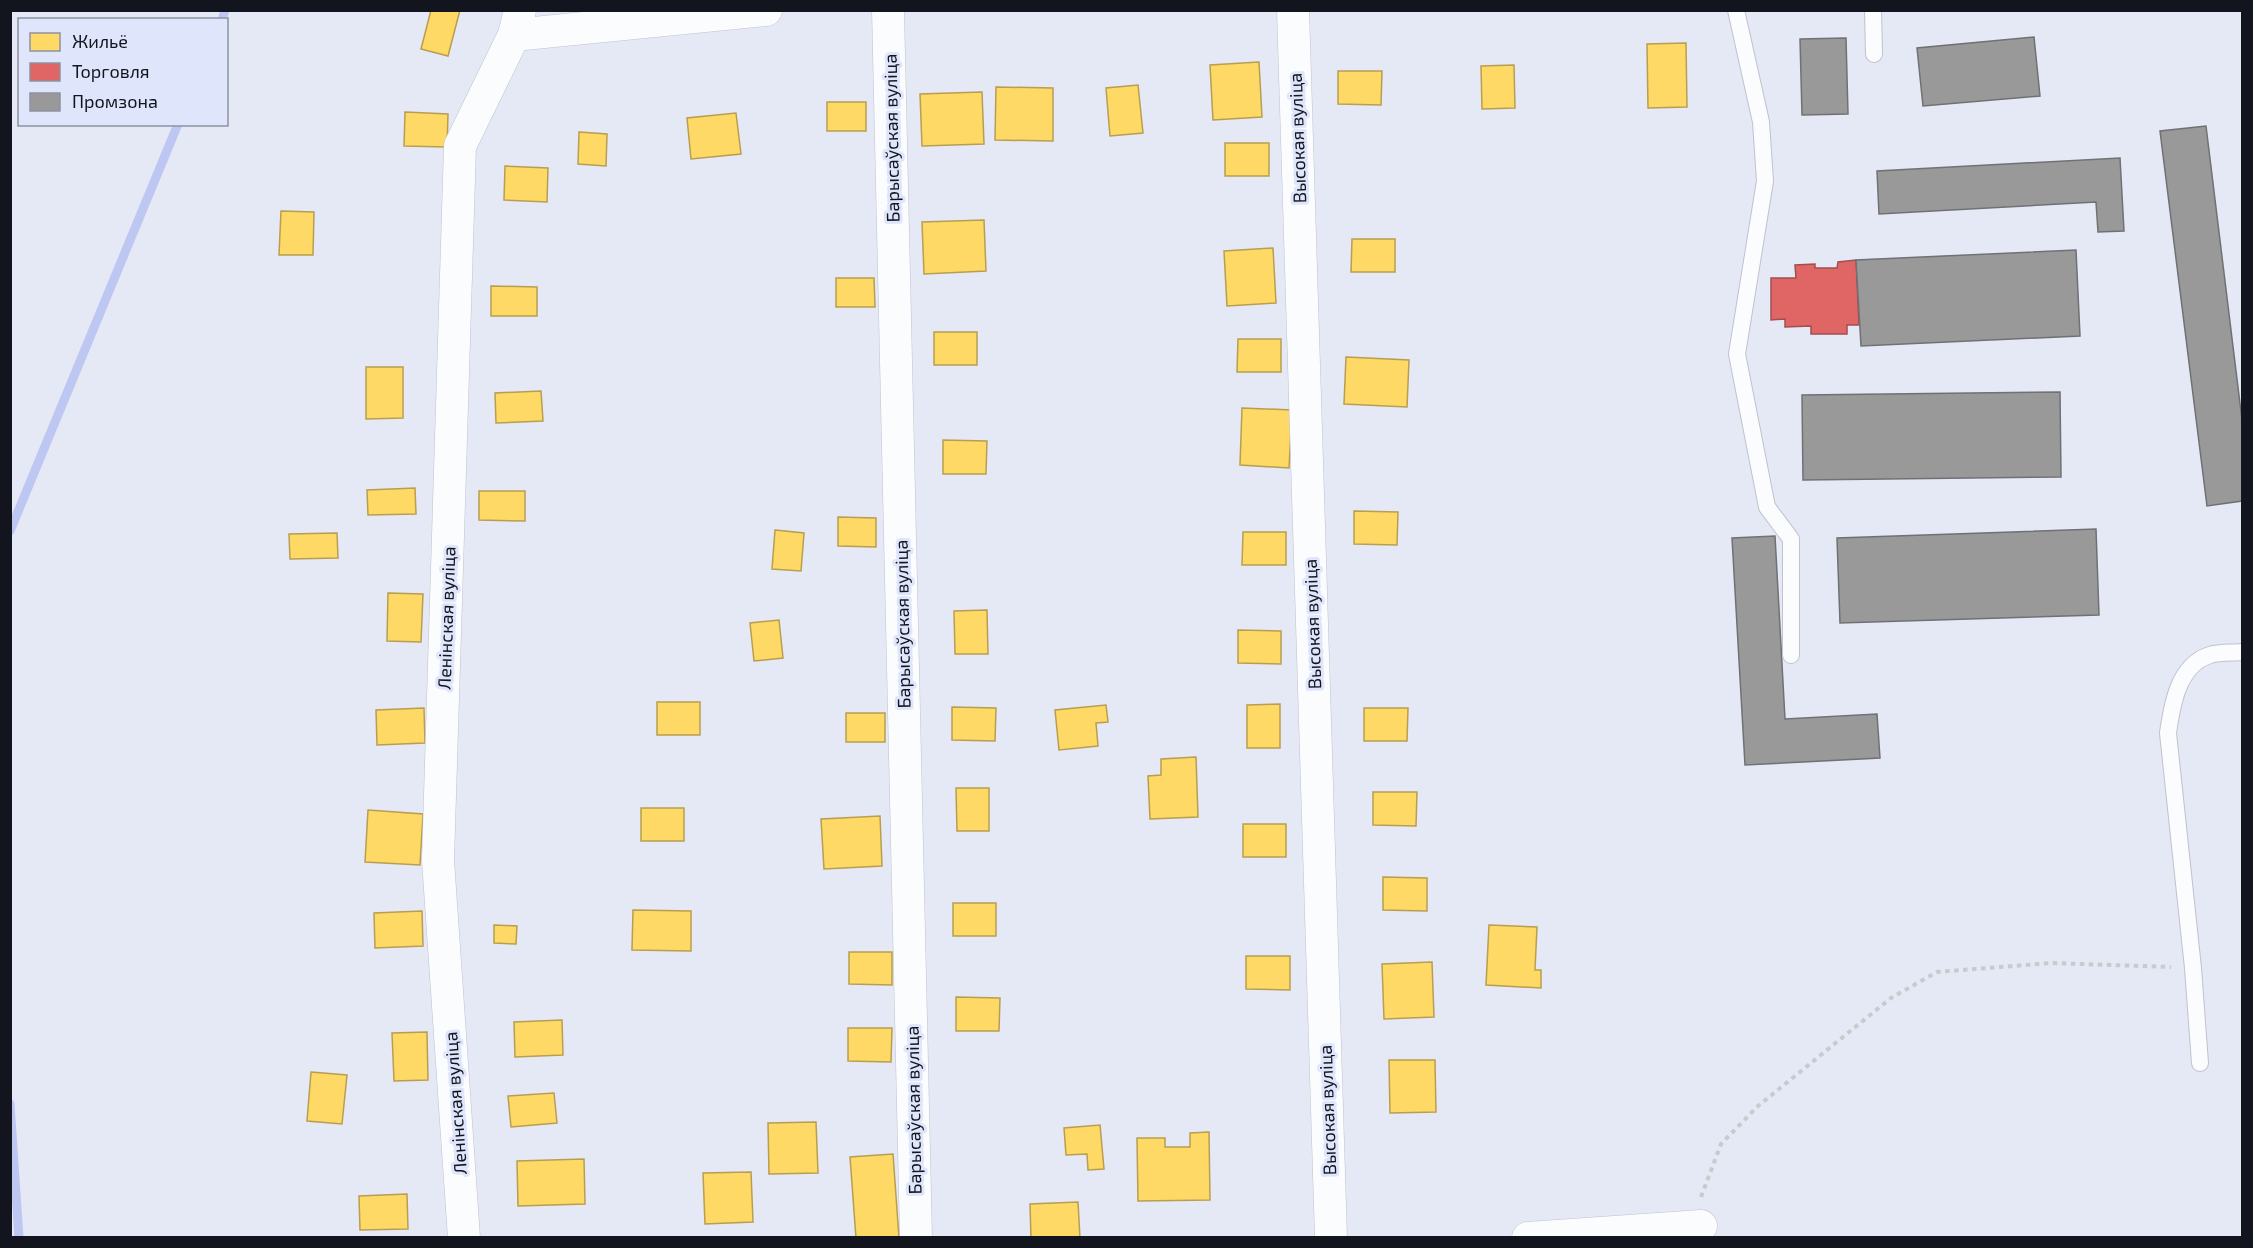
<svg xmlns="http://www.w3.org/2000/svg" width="2253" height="1248" font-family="'Exo 2',sans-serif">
	<rect width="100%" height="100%" fill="#e5e8f5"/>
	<path fill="#ffd966" stroke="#b89e50" stroke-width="1.5" d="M 431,10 L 460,10 L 448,56 L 421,49 Z
		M 1686,43 L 1687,107 L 1648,108 L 1647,44 Z
		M 1259,62 L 1262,117 L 1213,120 L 1210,65 Z
		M 1514,65 L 1515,108 L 1482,109 L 1481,66 Z
		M 1338,71 L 1382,71 L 1381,105 L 1338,104 Z
		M 1138,85 L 1143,133 L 1110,136 L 1106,88 Z
		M 996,87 L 1053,88 L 1053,141 L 995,140 Z
		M 982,92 L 984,144 L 922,146 L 920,94 Z
		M 827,102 L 866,102 L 866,131 L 827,131 Z
		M 405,112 L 448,114 L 447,147 L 404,146 Z
		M 736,113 L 741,154 L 691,159 L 687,118 Z
		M 579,132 L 607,134 L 606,166 L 578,164 Z
		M 1225,143 L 1269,143 L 1269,176 L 1225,176 Z
		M 505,166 L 548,168 L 547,202 L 504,200 Z
		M 281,211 L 314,212 L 313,255 L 279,255 Z
		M 984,220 L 986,271 L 924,274 L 922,222 Z
		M 1352,239 L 1395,239 L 1395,272 L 1351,272 Z
		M 1273,248 L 1276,303 L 1227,306 L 1224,251 Z
		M 836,278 L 874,278 L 875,307 L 836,307 Z
		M 491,286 L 537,287 L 537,316 L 491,316 Z
		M 934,332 L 977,332 L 977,365 L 934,365 Z
		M 1238,339 L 1281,339 L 1281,372 L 1237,372 Z
		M 1346,357 L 1409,360 L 1407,407 L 1344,404 Z
		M 366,367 L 403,367 L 403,418 L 366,419 Z
		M 541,391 L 543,421 L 496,423 L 495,393 Z
		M 1242,408 L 1292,410 L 1289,468 L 1240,465 Z
		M 943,440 L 987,441 L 986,474 L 943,474 Z
		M 415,488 L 416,514 L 368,515 L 367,490 Z
		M 479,491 L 525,491 L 525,521 L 479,520 Z
		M 1354,511 L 1398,512 L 1397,545 L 1354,544 Z
		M 838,517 L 876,518 L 876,547 L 838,546 Z
		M 775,530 L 804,533 L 801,571 L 772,569 Z
		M 1243,532 L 1286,532 L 1286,565 L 1242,565 Z
		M 337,533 L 338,558 L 290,559 L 289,534 Z
		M 388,593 L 423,594 L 421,642 L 387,641 Z
		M 987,610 L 988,654 L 955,654 L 954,611 Z
		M 779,620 L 783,658 L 754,661 L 750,623 Z
		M 1238,630 L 1281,631 L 1281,664 L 1238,663 Z
		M 657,702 L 700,702 L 700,735 L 657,735 Z
		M 1280,704 L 1280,748 L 1247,748 L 1247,705 Z
		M 1106,705 L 1108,722 L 1096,723 L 1098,746 L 1059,750 L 1055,710 Z
		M 952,707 L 996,708 L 995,741 L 952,740 Z
		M 424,708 L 425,743 L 377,745 L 376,710 Z
		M 1364,708 L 1408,708 L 1407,741 L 1364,741 Z
		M 846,713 L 885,713 L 885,742 L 846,742 Z
		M 1196,757 L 1198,817 L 1150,819 L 1148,776 L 1161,775 L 1161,759 Z
		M 956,788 L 989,788 L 989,831 L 957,831 Z
		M 1373,792 L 1417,792 L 1416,826 L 1373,825 Z
		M 641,808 L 684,808 L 684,841 L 641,841 Z
		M 368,810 L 423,814 L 420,865 L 365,862 Z
		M 880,816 L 882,866 L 824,869 L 821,819 Z
		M 1243,824 L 1286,824 L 1286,857 L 1243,857 Z
		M 1383,877 L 1427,878 L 1427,911 L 1383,910 Z
		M 953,903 L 996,903 L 996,936 L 953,936 Z
		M 633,910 L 691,911 L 691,951 L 632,950 Z
		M 422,911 L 423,946 L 375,948 L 374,913 Z
		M 494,925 L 517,926 L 516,944 L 494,943 Z
		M 1489,925 L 1537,927 L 1535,970 L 1541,970 L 1541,988 L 1486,985 Z
		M 849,952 L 892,952 L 892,985 L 849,984 Z
		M 1246,956 L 1290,956 L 1290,990 L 1246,989 Z
		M 1432,962 L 1434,1017 L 1384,1019 L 1382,964 Z
		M 956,997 L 1000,998 L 999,1031 L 956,1031 Z
		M 562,1020 L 563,1055 L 515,1057 L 514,1022 Z
		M 848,1028 L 892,1028 L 891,1062 L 848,1061 Z
		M 427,1032 L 428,1080 L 394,1081 L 392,1033 Z
		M 1389,1060 L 1435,1060 L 1436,1112 L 1390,1113 Z
		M 311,1072 L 347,1075 L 342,1124 L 307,1121 Z
		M 554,1093 L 557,1123 L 511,1127 L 508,1096 Z
		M 816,1122 L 818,1173 L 769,1174 L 768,1123 Z
		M 1100,1125 L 1104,1169 L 1088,1170 L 1087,1154 L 1066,1155 L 1064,1128 Z
		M 1209,1132 L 1210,1200 L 1138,1201 L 1137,1138 L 1165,1138 L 1165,1147 L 1190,1147 L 1190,1133 Z
		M 893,1154 L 899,1238 L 856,1238 L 850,1157 Z
		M 584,1159 L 585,1204 L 518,1206 L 517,1161 Z
		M 751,1172 L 753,1222 L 705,1224 L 703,1173 Z
		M 407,1194 L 408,1229 L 360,1230 L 359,1196 Z
		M 1078,1202 L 1080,1238 L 1031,1238 L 1030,1204 Z"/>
	<path fill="#e06666" stroke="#a24e50" stroke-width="1.5" d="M 1856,260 L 1859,325 L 1847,325 L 1847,334 L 1811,334 L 1811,326 L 1785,327 L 1785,319 L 1771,320 L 1771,278 L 1796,278 L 1795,265 L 1815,264 L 1815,268 L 1837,268 L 1838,262 Z"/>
	<path fill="#999" stroke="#707174" stroke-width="1.5" d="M 2034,37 L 2040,96 L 1923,106 L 1917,48 Z
		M 1846,38 L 1848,114 L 1802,115 L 1800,39 Z
		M 2206,126 L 2242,420 L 2242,501 L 2207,506 L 2160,131 Z
		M 2120,158 L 2124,231 L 2098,232 L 2096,202 L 1879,214 L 1877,171 Z
		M 2076,250 L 2080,336 L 1861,346 L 1856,260 Z
		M 2060,392 L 2061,477 L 1803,480 L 1802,395 Z
		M 2096,529 L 2099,615 L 1840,623 L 1837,538 Z
		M 1775,536 L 1785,719 L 1877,714 L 1880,758 L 1745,765 L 1732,538 Z"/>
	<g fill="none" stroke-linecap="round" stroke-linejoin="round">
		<path stroke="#bec7f2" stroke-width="9" d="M 222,20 L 225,10
			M 10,531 L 178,124
			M 10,1104 L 19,1238"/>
		<g stroke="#c0c2cd" stroke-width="18">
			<path id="service" d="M 1736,10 L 1761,122 L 1765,181 L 1737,354 L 1767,507 L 1791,539 L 1791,655
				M 1873,10 L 1874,54
				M 2200,1063 L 2193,968 L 2168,733 C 2172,705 2178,665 2210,655 C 2219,652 2232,653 2242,652"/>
		</g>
		<g stroke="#c0c2cd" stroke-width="33">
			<path id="minor" d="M 888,10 L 916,1238
				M 1293,10 L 1331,1238
				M 514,35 L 766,10
				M 464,1238 L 438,860 L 460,146 L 514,35 L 520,10
				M 1528,1238 L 1701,1226"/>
		</g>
		<path stroke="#c8cace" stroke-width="4" stroke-dasharray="4.5 4.5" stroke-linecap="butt" d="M 1701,1197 L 1721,1144 L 1758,1106 L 1891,998 L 1937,972 L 2051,963 L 2171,967"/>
		<use href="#service" stroke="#fbfcfe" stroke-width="16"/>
		<use href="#minor" stroke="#fbfcfe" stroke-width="32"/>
	</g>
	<g text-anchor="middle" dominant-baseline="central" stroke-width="6" stroke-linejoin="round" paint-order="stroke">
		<g font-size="18" fill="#12151e" stroke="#dfe5fb">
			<text transform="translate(891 138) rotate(-91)">Барысаўская вуліца</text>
			<text transform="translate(1297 138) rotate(-92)">Высокая вуліца</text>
			<text transform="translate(446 618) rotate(-88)">Ленінская вуліца</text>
			<text transform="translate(902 624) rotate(-91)">Барысаўская вуліца</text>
			<text transform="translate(1312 624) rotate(-92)">Высокая вуліца</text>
			<text transform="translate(455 1103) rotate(-94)">Ленінская вуліца</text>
			<text transform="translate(913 1110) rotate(-91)">Барысаўская вуліца</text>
			<text transform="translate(1327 1110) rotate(-92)">Высокая вуліца</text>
		</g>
	</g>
	<rect width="2253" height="1248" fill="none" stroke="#12151e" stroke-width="24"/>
	<rect x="18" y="18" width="210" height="108" fill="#dfe5fb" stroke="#8d92a3" stroke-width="1.5"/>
	<rect x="30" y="33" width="30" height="18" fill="#ffd966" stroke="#8d92a3" stroke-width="1.5"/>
	<text x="72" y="48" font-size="18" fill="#12151e">Жильё</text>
	<rect x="30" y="63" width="30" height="18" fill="#e06666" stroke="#8d92a3" stroke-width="1.5"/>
	<text x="72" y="78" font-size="18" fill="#12151e">Торговля</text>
	<rect x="30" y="93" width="30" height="18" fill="#999999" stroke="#8d92a3" stroke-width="1.5"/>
	<text x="72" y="108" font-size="18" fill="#12151e">Промзона</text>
</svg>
